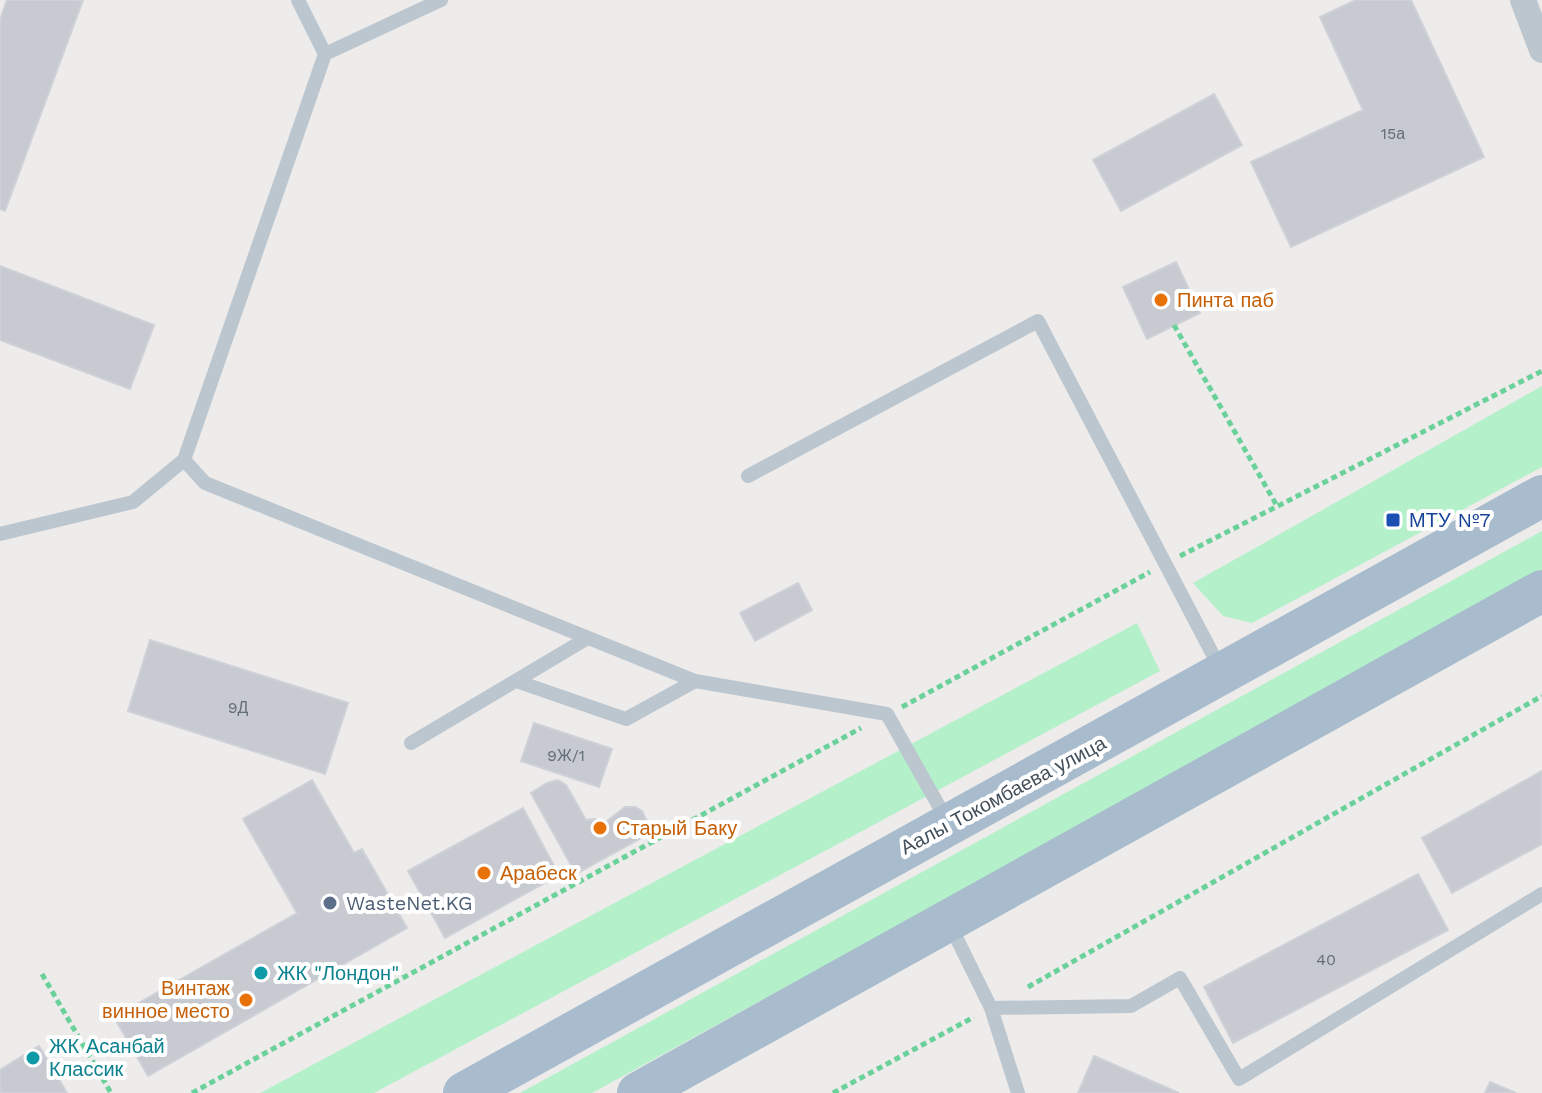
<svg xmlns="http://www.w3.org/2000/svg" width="1542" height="1093" font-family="'Work Sans',sans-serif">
	<rect width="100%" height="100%" fill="#eeebeb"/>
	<path fill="#b4f1ca" d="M 1542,386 L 1542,467 L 1252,623 L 1223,616 L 1193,583 Z
		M 1542,531 L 1542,574 L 592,1093 L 520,1093 Z
		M 1137,623 L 1160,671 L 374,1093 L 260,1093 Z"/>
	<path fill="#c7cad1" stroke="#ced1d8" stroke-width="2" d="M 7,0 L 83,0 L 5,211 L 0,209 L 0,20 Z
		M 1356,0 L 1411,0 L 1484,157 L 1291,247 L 1251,162 L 1363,110 L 1320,17 Z
		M 1214,94 L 1242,145 L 1121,211 L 1093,160 Z
		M 1176,262 L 1200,313 L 1147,339 L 1123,287 Z
		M 0,266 L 154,325 L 130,389 L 0,340 Z
		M 798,583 L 812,610 L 755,641 L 740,613 Z
		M 150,640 L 348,703 L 325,774 L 128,711 Z
		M 534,723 L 612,749 L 599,787 L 521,761 Z
		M 1542,771 L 1542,844 L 1452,893 L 1422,838 Z
		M 312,780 L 354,853 L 362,849 L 407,928 L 148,1076 L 114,1017 L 297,913 L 243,819 Z
		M 558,780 L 566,785 L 586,820 L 595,819 L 602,825 L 625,807 L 635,807 L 642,811 L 652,832 L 576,874 L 531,793 L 547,783 Z
		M 523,808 L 559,875 L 445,938 L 408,871 Z
		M 1418,874 L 1448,930 L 1233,1043 L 1204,987 Z
		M 39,1046 L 67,1093 L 0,1093 L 0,1070 Z
		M 1094,1056 L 1179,1093 L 1078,1093 Z
		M 1490,1082 L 1516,1093 L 1485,1093 Z"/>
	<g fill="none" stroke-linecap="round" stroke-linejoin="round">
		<path stroke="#6ad19b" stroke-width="5" stroke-dasharray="6 4" stroke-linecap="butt" d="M 1174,325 L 1277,506
			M 1180,556 L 1542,371
			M 902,707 L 1150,572
			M 42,974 L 111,1093
			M 1028,987 L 1542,696
			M 192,1093 L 861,728
			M 833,1093 L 974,1017"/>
		<path stroke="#bbc6cf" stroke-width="14" d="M 298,0 L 325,54
			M 184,460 L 325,54 L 441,0
			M 748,476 L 1038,321 L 1222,672
			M 0,534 L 133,502 L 184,460 L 205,483 L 695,681 L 887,714 L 949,824
			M 516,681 L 626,719 L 695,681
			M 411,743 L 586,639
			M 950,925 L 991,1008 L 1131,1006 L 1180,978 L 1239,1079 L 1542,894
			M 991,1008 L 1018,1093"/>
		<path stroke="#bbc6cf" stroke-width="26" d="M 1523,0 L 1542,50"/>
		<path stroke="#a8bccd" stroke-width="42" d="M 464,1093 C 823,894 1184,698 1542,496
			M 638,1093 L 1542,591"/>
	</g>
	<g fill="#e8710a" stroke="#fff" stroke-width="3">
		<circle cx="1161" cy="300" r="8"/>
		<circle cx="600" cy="828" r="8"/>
		<circle cx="484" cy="873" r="8"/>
		<circle cx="246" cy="1000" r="8"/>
	</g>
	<rect fill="#1a4fb4" stroke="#fff" stroke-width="3" x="1385" y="512" width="16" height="16" rx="4"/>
	<circle fill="#5c6f8a" stroke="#fff" stroke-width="3" cx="330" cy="903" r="8"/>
	<g fill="#0f9aa8" stroke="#fff" stroke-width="3">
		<circle cx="261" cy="973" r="8"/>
		<circle cx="33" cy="1058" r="8"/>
	</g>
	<g text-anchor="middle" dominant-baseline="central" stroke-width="8" stroke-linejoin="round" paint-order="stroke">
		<g font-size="16" fill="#646e78">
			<text x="1393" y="133">15а</text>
			<text x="238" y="707">9Д</text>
			<text x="566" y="755">9Ж/1</text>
			<text x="1326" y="959">40</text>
		</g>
		<g font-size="20" fill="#c56008" stroke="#fff" text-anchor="start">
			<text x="1177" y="300">Пинта паб</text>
			<text x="616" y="828">Старый Баку</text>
			<text x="500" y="873">Арабеск</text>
			<text x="230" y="988" text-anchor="end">Винтаж<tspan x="230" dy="23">винное место</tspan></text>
		</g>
		<g font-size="20" fill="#164399" stroke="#fff" text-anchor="start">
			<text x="1409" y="520">МТУ №7</text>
		</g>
		<g font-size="20" fill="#434f5a" stroke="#fff">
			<text transform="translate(1003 795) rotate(-28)">Аалы Токомбаева улица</text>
		</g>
		<g font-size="20" fill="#4e5e75" stroke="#fff" text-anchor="start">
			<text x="346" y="903">WasteNet.KG</text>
		</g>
		<g font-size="20" fill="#0d838f" stroke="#fff" text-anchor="start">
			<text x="277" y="973">ЖК "Лондон"</text>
			<text x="49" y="1046">ЖК Асанбай<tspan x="49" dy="23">Классик</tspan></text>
		</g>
	</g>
</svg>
